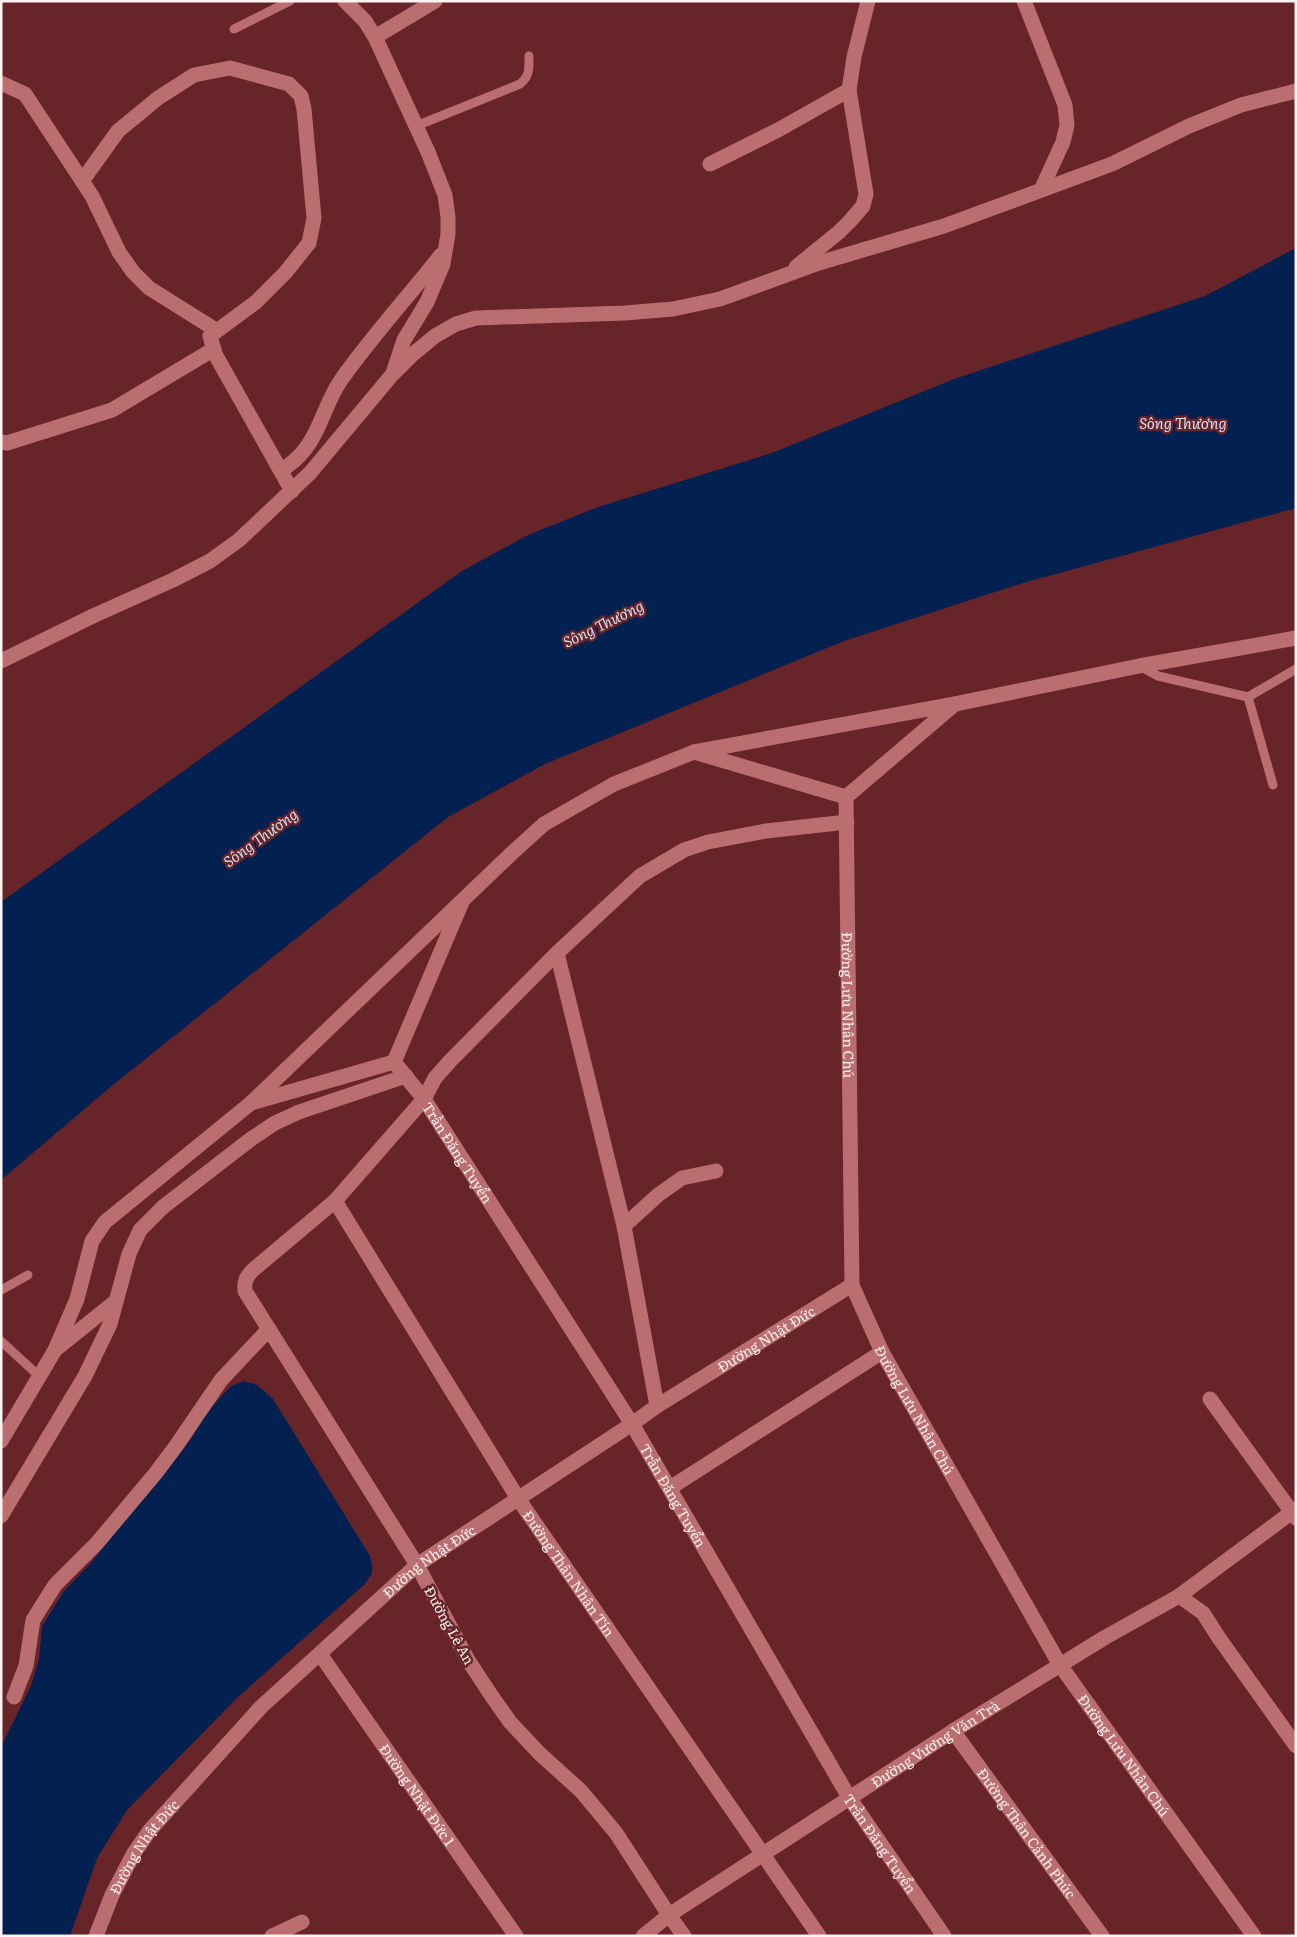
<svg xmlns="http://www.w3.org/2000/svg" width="1297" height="1937" font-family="Literata,serif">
	<rect width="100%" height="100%" fill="#672429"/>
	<path fill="#022150" d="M 1296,248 L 1296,508 L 1023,583 L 844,641 L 545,764 L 448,817 L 108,1089 L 1,1180 L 1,902 L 462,571 L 528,535 L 598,507 L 772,453 L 954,379 L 1205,296 Z
		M 244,1381 L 257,1385 L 273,1399 L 370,1556 L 372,1564 L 372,1573 L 365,1584 L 238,1697 L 127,1810 L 97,1858 L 70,1936 L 1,1936 L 1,1747 L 31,1686 L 39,1659 L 42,1626 L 64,1591 L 90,1564 L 131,1513 L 162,1477 L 191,1439 L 207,1412 L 231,1386 Z"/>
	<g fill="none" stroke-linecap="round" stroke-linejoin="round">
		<path stroke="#ba6e6f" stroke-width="9" d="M 234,29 L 290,1
			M 416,126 L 520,84 C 530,76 529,68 529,56
			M 1139,666 L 1158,676 L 1248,697 L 1273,785
			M 1248,697 L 1296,669
			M 1,1290 L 28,1275
			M 1,1341 L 39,1376"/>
		<g stroke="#ba6e6f" stroke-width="15">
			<path d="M 345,1 L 365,21 L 375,37 L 428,152 L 445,195 L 448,217 L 448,234 L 443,264 L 427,302 L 404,340 L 394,370"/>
			<path d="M 1024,1 L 1065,105 L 1067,125 L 1063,142 L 1041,190"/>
			<path d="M 375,37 L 435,1"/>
			<path d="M 1,83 L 25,94 L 92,196 L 119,252 L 133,272 L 149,288 L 216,330"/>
			<path d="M 710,164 L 778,130 L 849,90"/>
			<path d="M 82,181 L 118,131 L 158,98 L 194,75 L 230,68 L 289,84 L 301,96 L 304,109 L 314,218 L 309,243 L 285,273 L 256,302 L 210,336 L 215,354 L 292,491"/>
			<path d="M 796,267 L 839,232 L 851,220 L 863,206 L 866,194 L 849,90 L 854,57 L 868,1"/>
			<path d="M 1,442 L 7,443 L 112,410 L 214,349"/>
			<path d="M 281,471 C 286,467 292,463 296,459 C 319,439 324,404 341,380 C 372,336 408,297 441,255"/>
			<path d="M 1,661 L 93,616 L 173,580 L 210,561 L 239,540 L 310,473 L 391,376 L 412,355 L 435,336 L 456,324 L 476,318 L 625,313 L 673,309 L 720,299 L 819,263 L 944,226 L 1112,164 L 1189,126 L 1241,105 L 1296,91"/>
			<path d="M 694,752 L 846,797 L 955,704"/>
			<path id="s1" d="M 846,797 L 852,1285 L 882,1352 L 1060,1665 L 1254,1936"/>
			<path d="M 557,953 L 624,1226 L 657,1406"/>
			<path id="s2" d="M 394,1062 L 424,1099 L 632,1424 L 850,1799 L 944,1936"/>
			<path d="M 251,1103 L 394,1062 L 462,902"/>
			<path id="s3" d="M 335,1201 L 519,1500 L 819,1936"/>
			<path d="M 624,1226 L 658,1195 L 682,1178 L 716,1171"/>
			<path d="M 55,1350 L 116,1301"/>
			<path d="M 1210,1399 L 1296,1518"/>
			<path d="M 670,1488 L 882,1352"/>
			<path d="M 1,1516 L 85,1376 L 110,1324 L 129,1254 L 140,1230 L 163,1207 L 251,1139 L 275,1123 L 299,1112 L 406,1076"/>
			<path d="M 1179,1596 L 1203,1613 L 1219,1638 L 1296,1746"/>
			<path id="s4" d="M 320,1654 L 516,1936"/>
			<path d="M 14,1697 L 26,1666 L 33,1620 L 55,1585 L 97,1543 L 155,1474 L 176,1446 L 221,1380 L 269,1329"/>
			<path id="s5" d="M 953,1731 L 1102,1936"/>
			<path id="s6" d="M 96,1936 L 112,1895 L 134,1853 L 150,1830 L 261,1707 L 417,1565 L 632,1424 L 657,1406 L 852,1285"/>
			<path d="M 272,1936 L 302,1922"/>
			<path id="s7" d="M 643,1936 L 669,1915 L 953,1731 L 1104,1638 L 1179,1596 L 1296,1509"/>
			<path d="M 684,1936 L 669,1915 L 616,1833 L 581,1791 L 539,1753 L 510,1722 L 491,1695 L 468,1660 L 417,1565 L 245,1291 C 244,1281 246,1277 253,1270 L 335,1201 L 424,1099 L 435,1078 L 450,1061 L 557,953 L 640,876 L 684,850 L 708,842 L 766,831 L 847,822"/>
		</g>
		<path stroke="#ba6e6f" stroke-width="15" d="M 1,1441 L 55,1350 L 77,1299 L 92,1241 L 105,1222 L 251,1103 L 511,854 L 544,824 L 614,784 L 694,752 L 955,704 L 1139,666 L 1296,638"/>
	</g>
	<g text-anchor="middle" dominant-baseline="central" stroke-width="5" stroke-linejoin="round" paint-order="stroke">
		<g font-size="14" fill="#fbf2f2" stroke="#672429">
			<text stroke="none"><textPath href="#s1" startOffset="208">Đường Lưu Nhân Chú</textPath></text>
			<text stroke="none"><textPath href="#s2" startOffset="111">Trần Đăng Tuyển</textPath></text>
			<text stroke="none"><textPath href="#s6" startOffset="912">Đường Nhật Đức</textPath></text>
			<text stroke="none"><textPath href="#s1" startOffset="628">Đường Lưu Nhân Chú</textPath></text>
			<text stroke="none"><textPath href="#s2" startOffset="516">Trần Đăng Tuyển</textPath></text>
			<text stroke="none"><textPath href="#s6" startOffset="508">Đường Nhật Đức</textPath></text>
			<text stroke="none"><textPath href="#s3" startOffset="440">Đường Thân Nhân Tín</textPath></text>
			<text transform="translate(450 1625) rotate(61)">Đường Lê An</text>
			<text stroke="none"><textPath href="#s7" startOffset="350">Đường Vương Văn Trà</textPath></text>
			<text stroke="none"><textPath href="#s1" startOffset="1032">Đường Lưu Nhân Chú</textPath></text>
			<text stroke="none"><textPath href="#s4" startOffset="171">Đường Nhật Đức 1</textPath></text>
			<text stroke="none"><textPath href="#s5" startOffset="126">Đường Thân Cảnh Phúc</textPath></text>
			<text stroke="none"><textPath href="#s2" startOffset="921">Trần Đăng Tuyển</textPath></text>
			<text stroke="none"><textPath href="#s6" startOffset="102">Đường Nhật Đức</textPath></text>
		</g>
		<g font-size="15" font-style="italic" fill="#d1def1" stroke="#672429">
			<text x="1183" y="422">Sông Thương</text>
			<text transform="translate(603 623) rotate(-26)">Sông Thương</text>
			<text transform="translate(260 837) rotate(-36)">Sông Thương</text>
		</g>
	</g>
	<rect width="1297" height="1937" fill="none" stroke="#fbf2f2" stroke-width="5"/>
</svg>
